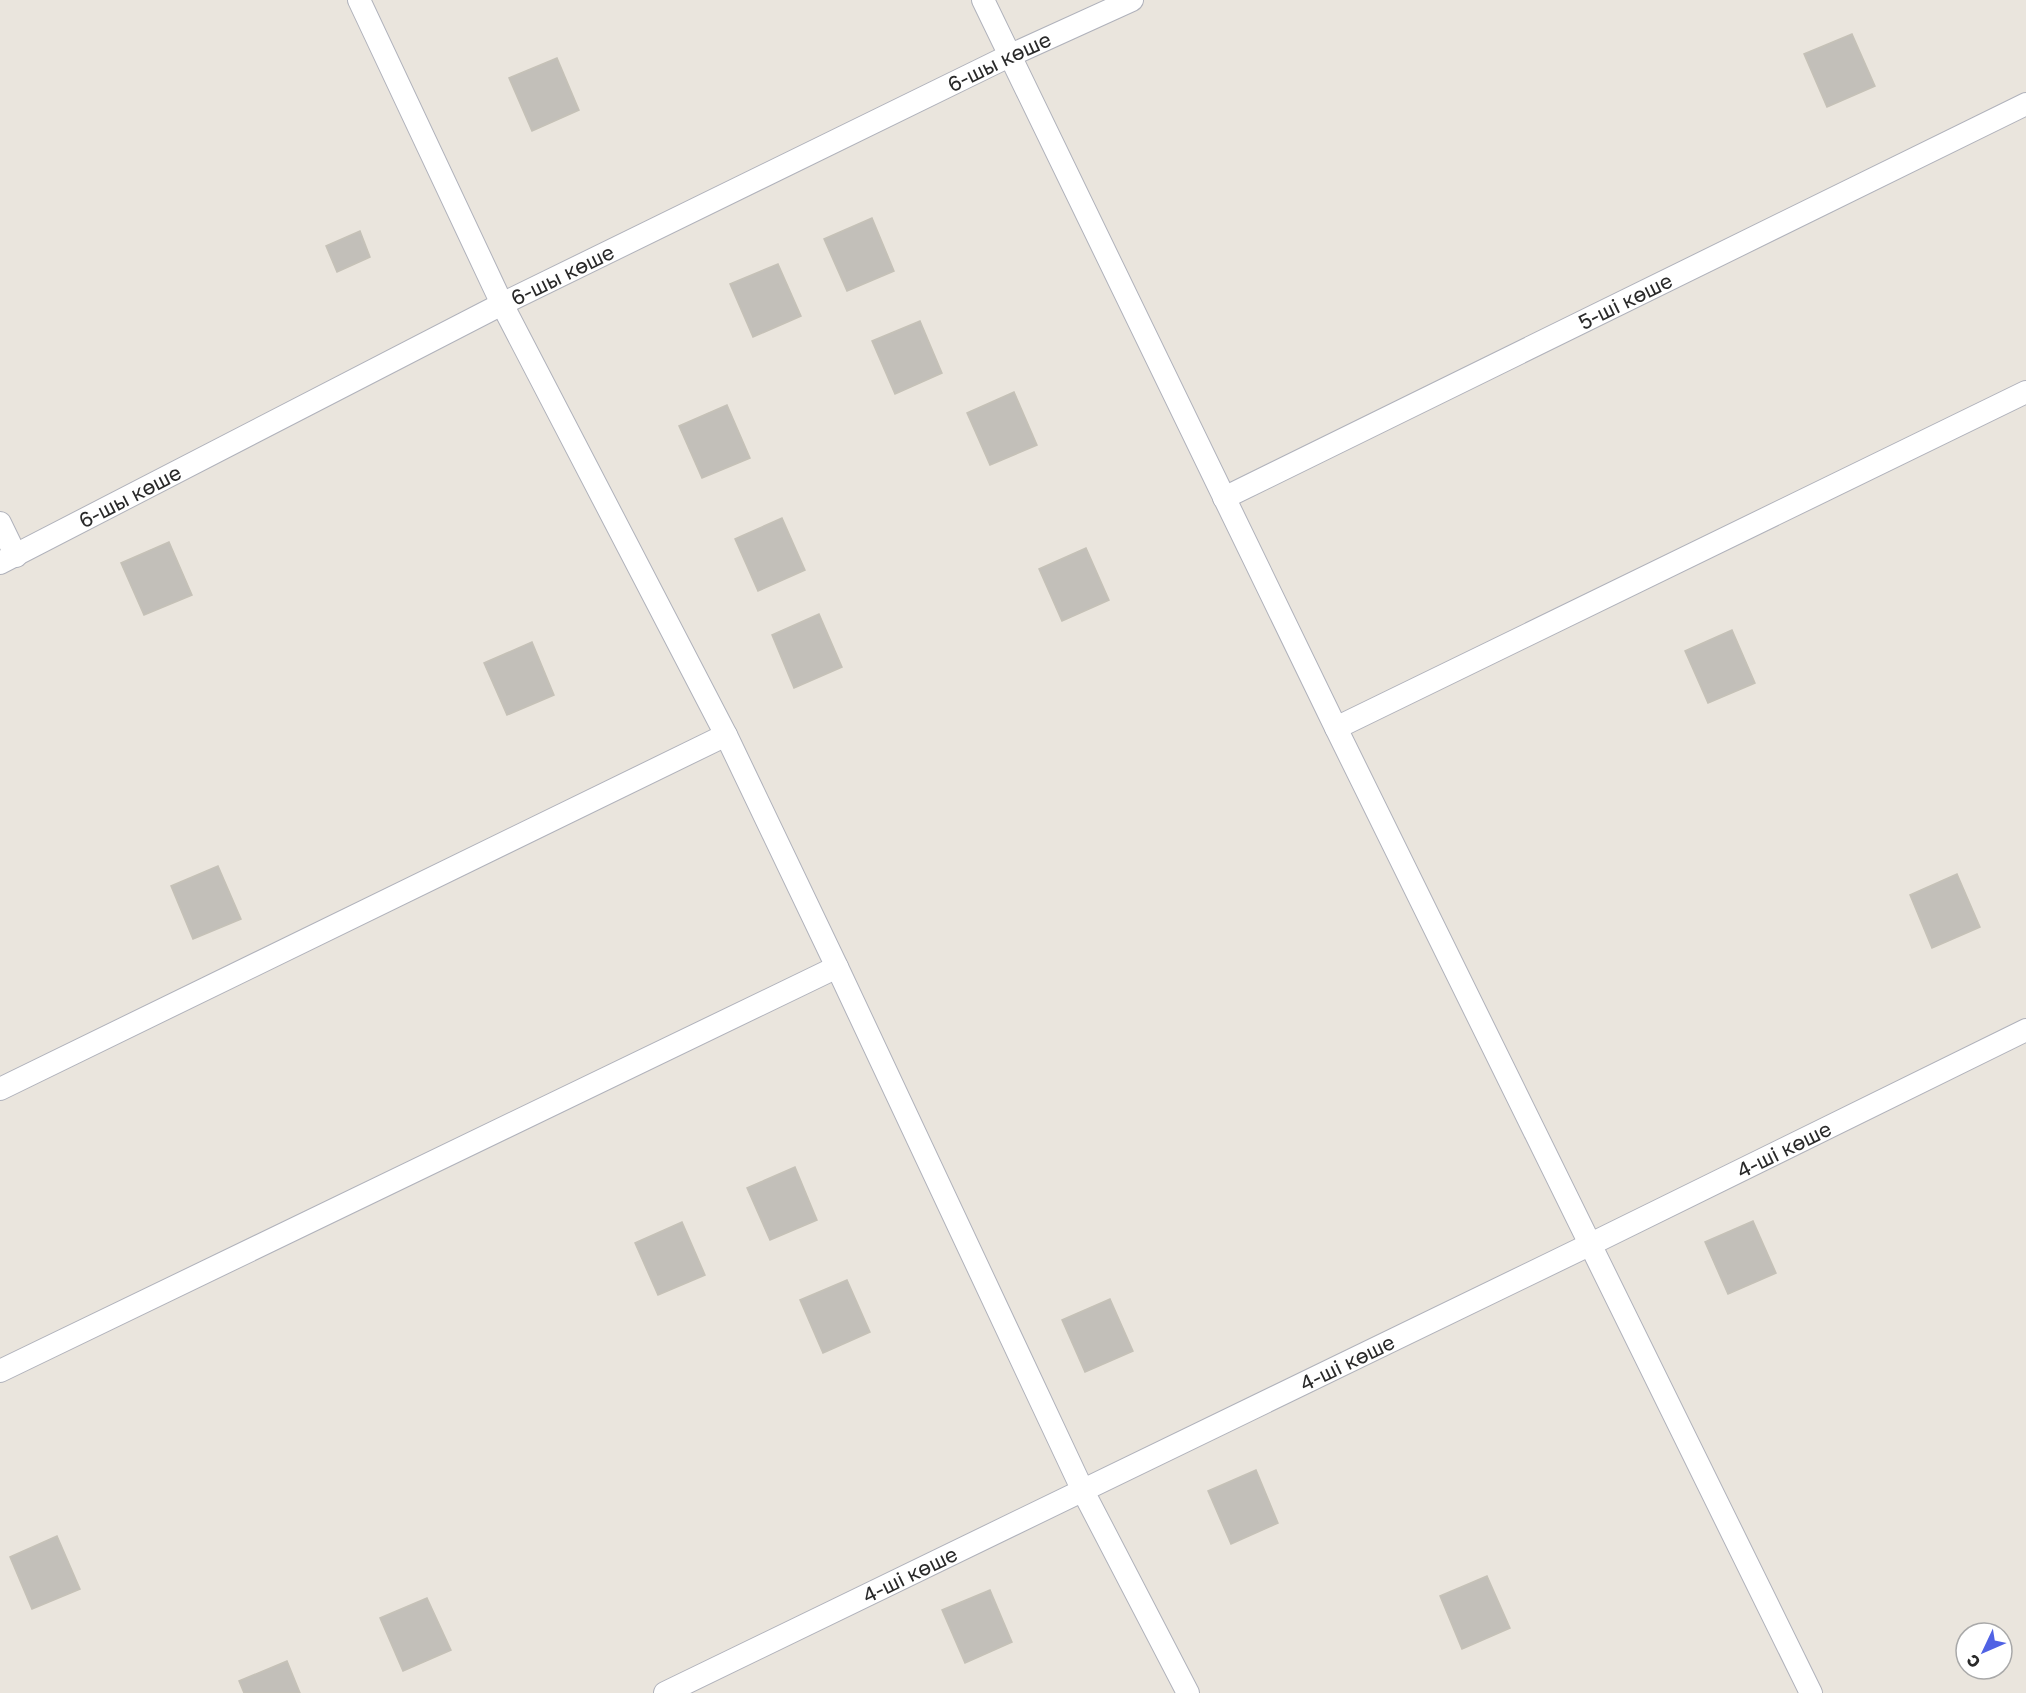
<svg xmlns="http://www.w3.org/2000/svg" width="2026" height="1693" font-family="'Golos Text',sans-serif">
	<rect width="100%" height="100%" fill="#eae5dd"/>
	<path fill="#c2bfb9" stroke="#c5c1b7" stroke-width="1.5" d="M 1852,34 L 1875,86 L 1827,107 L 1804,54 Z
		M 557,58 L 579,110 L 532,131 L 509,78 Z
		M 872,218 L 894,271 L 847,291 L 824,239 Z
		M 360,231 L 370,257 L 337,272 L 326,246 Z
		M 778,264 L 801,316 L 753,337 L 730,284 Z
		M 920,321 L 942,373 L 895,394 L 872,341 Z
		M 1014,392 L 1037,445 L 990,465 L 967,413 Z
		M 727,405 L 750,458 L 702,478 L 679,426 Z
		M 782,518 L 805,570 L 758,591 L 735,539 Z
		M 169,542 L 192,595 L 144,615 L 121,563 Z
		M 1086,548 L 1109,600 L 1062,621 L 1039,569 Z
		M 819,614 L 842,667 L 794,688 L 772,635 Z
		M 1732,630 L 1755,683 L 1708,703 L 1685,651 Z
		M 532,642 L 554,695 L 507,715 L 484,663 Z
		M 218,866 L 241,919 L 193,939 L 171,886 Z
		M 1957,874 L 1980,927 L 1932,948 L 1910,895 Z
		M 795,1167 L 817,1220 L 770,1240 L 747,1188 Z
		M 1753,1221 L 1776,1273 L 1728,1294 L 1705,1242 Z
		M 682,1222 L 705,1275 L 658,1295 L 635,1243 Z
		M 847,1280 L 870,1332 L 823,1353 L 800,1300 Z
		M 1110,1299 L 1133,1351 L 1085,1372 L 1062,1320 Z
		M 1256,1470 L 1278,1523 L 1231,1544 L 1208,1491 Z
		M 57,1536 L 80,1589 L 32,1609 L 10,1557 Z
		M 1487,1576 L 1510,1628 L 1462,1649 L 1440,1596 Z
		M 990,1590 L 1012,1642 L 965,1663 L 942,1610 Z
		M 427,1598 L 451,1650 L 403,1671 L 380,1618 Z
		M 287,1661 L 300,1693 L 244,1693 L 239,1681 Z"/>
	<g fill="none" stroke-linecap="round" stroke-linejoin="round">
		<g stroke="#b0b2bb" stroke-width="24">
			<g id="service">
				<path d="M 359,0 L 502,304 L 726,735 L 837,967 L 1083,1491 L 1188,1693"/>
				<path d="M 983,0 L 1336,728 L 1811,1693"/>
				<path id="s1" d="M 1224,498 L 2026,104"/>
				<path d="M 0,523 L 16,556"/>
				<path id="s2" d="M 0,563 L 502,304 L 1011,55 L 1132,0"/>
				<path d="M 1336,728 L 2026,392"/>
				<path d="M 0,1089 L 726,735"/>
				<path d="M 0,1371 L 837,967"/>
				<path id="s3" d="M 665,1693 L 1591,1244 L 2026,1030"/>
			</g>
		</g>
		<use href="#service" stroke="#fff" stroke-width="22"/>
	</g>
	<g text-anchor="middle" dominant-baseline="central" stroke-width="5" stroke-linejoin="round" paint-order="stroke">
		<g font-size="21" fill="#292929" stroke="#fff">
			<text stroke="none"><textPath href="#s2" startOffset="1118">6-шы көше</textPath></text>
			<text stroke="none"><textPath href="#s2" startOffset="632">6-шы көше</textPath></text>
			<text stroke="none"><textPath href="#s1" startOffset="447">5-ші көше</textPath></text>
			<text stroke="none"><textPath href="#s2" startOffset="146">6-шы көше</textPath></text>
			<text stroke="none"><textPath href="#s3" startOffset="1244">4-ші көше</textPath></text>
			<text stroke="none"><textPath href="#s3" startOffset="758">4-ші көше</textPath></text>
			<text stroke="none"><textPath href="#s3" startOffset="272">4-ші көше</textPath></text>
		</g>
	</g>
	<g transform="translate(1984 1651) rotate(226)"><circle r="28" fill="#ffffff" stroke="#a9a9a9" stroke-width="1.5"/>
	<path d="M0-4.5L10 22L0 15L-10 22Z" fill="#5062e4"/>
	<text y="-9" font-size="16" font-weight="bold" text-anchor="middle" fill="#292929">С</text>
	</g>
</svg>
